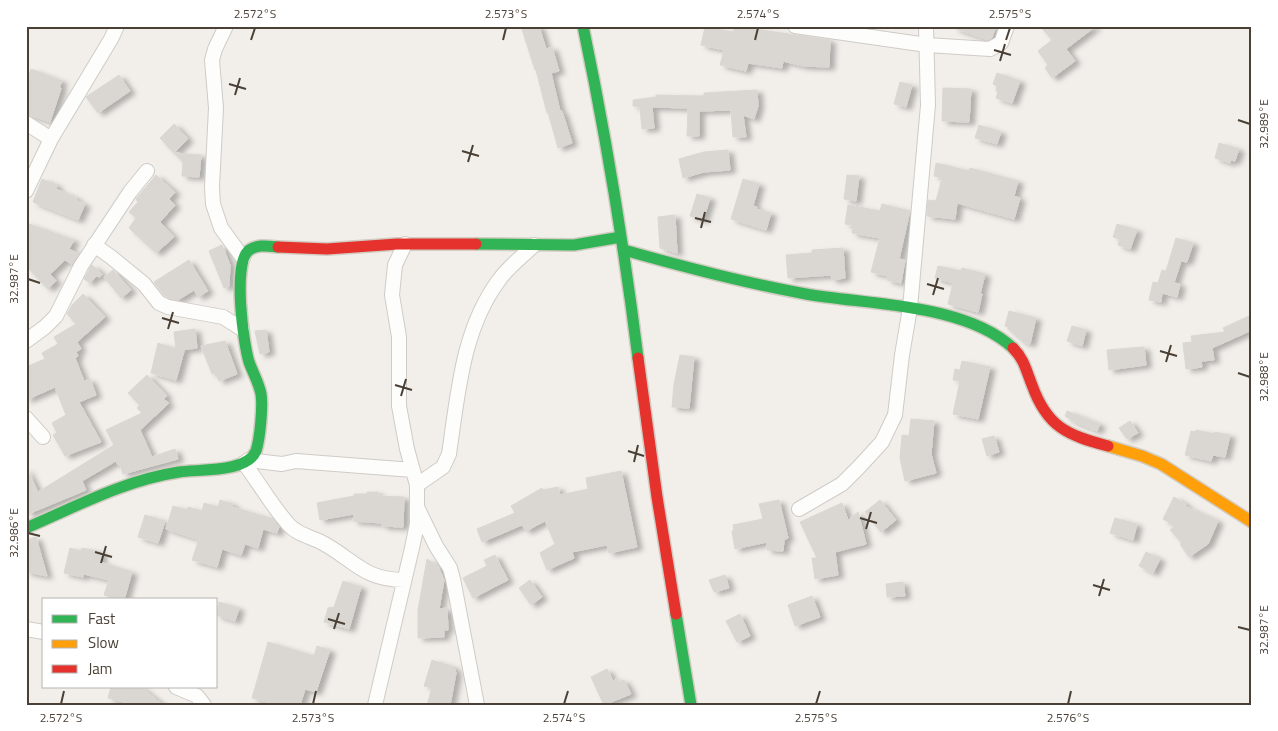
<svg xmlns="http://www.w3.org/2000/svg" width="1278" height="731" font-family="'Titillium Web',sans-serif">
	<defs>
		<filter id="shadow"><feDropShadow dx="5.5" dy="3" stdDeviation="2.5" flood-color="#0004"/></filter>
	</defs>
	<rect width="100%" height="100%" fill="#f2efeb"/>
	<path fill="#dad7d2" stroke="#dad6d1" filter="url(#shadow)" d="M 521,26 L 539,26 L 546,49 L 552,47 L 559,71 L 551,73 L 560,111 L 562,111 L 572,143 L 558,148 L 548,112 L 547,113 L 536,70 L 535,70 Z
		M 735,26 L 748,26 L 747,28 L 830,40 L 829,67 L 803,66 L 783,61 L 782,68 L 748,63 L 746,71 L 720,65 L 724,50 L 701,45 L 705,27 L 733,32 Z
		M 954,26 L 996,26 L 992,38 L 988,40 L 954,28 Z
		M 1040,26 L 1096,26 L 1066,49 L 1075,61 L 1052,78 L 1045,68 L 1048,65 L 1038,51 L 1052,40 Z
		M 31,69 L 62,81 L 59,88 L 61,88 L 50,122 L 26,114 L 26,84 Z
		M 997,73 L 1020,81 L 1012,103 L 996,98 L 998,91 L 996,91 L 997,86 L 993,84 Z
		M 119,75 L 130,91 L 98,113 L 86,97 Z
		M 900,82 L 912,85 L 906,107 L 894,104 Z
		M 943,88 L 971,89 L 969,122 L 942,121 Z
		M 757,90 L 758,106 L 754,119 L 743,115 L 746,137 L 733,137 L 731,110 L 699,111 L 699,136 L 687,136 L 688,108 L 652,107 L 654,128 L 642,129 L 640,107 L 633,106 L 633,100 L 656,97 L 656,95 L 704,96 L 704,93 Z
		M 174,124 L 188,139 L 174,153 L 160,138 Z
		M 979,125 L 1001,132 L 997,144 L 975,138 Z
		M 1219,143 L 1239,149 L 1235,161 L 1230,160 L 1230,163 L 1215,158 Z
		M 728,150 L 730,170 L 704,172 L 683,178 L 679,159 L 704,152 Z
		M 174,153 L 201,155 L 199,177 L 182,176 L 183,162 Z
		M 936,163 L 969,171 L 970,168 L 1018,181 L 1014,196 L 1020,198 L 1014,219 L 957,203 L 955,219 L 927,216 L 928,200 L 936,201 L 942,178 L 934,176 Z
		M 156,175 L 175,192 L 169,199 L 175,205 L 160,222 L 174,237 L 156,253 L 129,228 L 136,218 L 129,212 L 138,202 L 136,199 Z
		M 847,175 L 859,176 L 856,201 L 844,199 Z
		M 42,179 L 57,185 L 56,189 L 77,198 L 76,200 L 85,204 L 78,220 L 33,202 Z
		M 743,179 L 759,184 L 753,206 L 757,207 L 756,209 L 771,213 L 766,230 L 731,219 Z
		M 697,194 L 710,198 L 703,220 L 690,216 Z
		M 882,204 L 910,211 L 899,259 L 905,260 L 901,283 L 887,280 L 888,276 L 871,272 L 880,238 L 852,233 L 853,225 L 845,224 L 848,205 L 880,211 Z
		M 675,215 L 677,253 L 660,248 L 658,217 Z
		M 26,223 L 74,240 L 69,249 L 79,254 L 72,264 L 65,260 L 50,274 L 56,281 L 48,289 L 26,266 Z
		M 1117,224 L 1137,230 L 1130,249 L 1118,245 L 1120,239 L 1113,237 Z
		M 1176,238 L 1193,243 L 1187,262 L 1181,261 L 1174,283 L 1180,284 L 1177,297 L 1162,293 L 1161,302 L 1149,300 L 1153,282 L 1158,283 L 1162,270 L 1166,271 Z
		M 222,245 L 230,265 L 229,286 L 224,288 L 209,251 Z
		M 843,248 L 845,278 L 832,280 L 831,275 L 788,278 L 786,255 L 812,253 L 812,250 Z
		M 189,260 L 208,291 L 198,297 L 194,290 L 178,300 L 165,296 L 154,282 Z
		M 92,265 L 102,274 L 100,277 L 96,276 L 90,283 L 84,279 Z
		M 938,266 L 961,271 L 962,268 L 985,274 L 980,294 L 982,294 L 978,312 L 948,304 L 953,283 L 935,278 Z
		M 113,270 L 131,290 L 121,298 L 104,277 Z
		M 83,294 L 105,317 L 77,342 L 81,349 L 76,352 L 78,356 L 75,358 L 84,381 L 90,379 L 96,395 L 79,402 L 101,442 L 65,456 L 53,435 L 57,433 L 52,423 L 66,415 L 55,387 L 26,400 L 26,367 L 45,359 L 42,353 L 58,344 L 54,337 L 76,324 L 67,314 L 72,305 Z
		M 1009,311 L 1036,318 L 1030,344 L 1023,342 L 1008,329 L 1008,327 L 1005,326 Z
		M 1249,316 L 1252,322 L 1252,330 L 1212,348 L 1214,360 L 1201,361 L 1202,367 L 1186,369 L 1183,343 L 1192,342 L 1191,336 L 1225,332 L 1223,328 Z
		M 1072,326 L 1086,330 L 1082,346 L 1067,341 Z
		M 195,329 L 197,348 L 182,350 L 184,351 L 176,380 L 151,373 L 158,343 L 176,349 L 174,332 Z
		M 266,330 L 269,352 L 260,354 L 255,331 Z
		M 225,341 L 237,374 L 219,381 L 216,373 L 212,374 L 201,346 Z
		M 1144,347 L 1146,365 L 1109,370 L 1107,350 Z
		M 680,355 L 694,357 L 689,408 L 672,407 L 674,384 Z
		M 962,361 L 990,367 L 978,419 L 953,414 L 960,381 L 953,380 L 955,369 L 960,370 Z
		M 147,375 L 167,396 L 163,399 L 169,403 L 140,430 L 152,457 L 175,449 L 178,459 L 123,474 L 120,464 L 118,465 L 116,461 L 82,481 L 86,490 L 28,514 L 26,510 L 26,468 L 38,492 L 114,445 L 106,430 L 142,413 L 137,408 L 140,405 L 128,393 Z
		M 1067,411 L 1100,424 L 1097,431 L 1073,421 L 1065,416 Z
		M 911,419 L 934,421 L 931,454 L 936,473 L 905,481 L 900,458 L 902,435 L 909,436 Z
		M 1130,421 L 1138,433 L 1127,439 L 1119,428 Z
		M 1196,430 L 1214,434 L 1214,432 L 1230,435 L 1225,457 L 1213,455 L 1211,461 L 1185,455 L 1191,431 L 1195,432 Z
		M 994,436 L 999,452 L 987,456 L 982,439 Z
		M 621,471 L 637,547 L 609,553 L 607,545 L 572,552 L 574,558 L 547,570 L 540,553 L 555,544 L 545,521 L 526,531 L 522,525 L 482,542 L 477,529 L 515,513 L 511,506 L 542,488 L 543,490 L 558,487 L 560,495 L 588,489 L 586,478 Z
		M 367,492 L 378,492 L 378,496 L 404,497 L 403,527 L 382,526 L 382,523 L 353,521 L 354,514 L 320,520 L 317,503 L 354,496 L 354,494 L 367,494 Z
		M 1174,497 L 1186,504 L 1185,506 L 1218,521 L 1208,544 L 1189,557 L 1180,544 L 1182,543 L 1170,530 L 1175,526 L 1163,519 Z
		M 220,500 L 233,504 L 232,507 L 273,519 L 279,527 L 277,533 L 263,529 L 258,548 L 245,544 L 241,555 L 222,549 L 217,567 L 192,560 L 198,542 L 196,541 L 197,539 L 166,529 L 173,506 L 187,510 L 188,507 L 202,511 L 204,503 L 218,507 Z
		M 779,500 L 788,538 L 784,540 L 783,551 L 767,550 L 767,542 L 735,549 L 732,531 L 734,530 L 733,525 L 763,519 L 759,504 Z
		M 880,500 L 896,520 L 881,532 L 865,512 Z
		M 842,503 L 848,520 L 858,512 L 866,544 L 835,552 L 838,575 L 815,579 L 812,558 L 817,558 L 800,522 Z
		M 145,515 L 165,521 L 158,543 L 138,537 Z
		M 1115,518 L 1137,524 L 1133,540 L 1110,533 Z
		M 36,537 L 47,576 L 26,572 L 26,540 Z
		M 70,548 L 81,551 L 82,548 L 102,552 L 100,562 L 132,572 L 124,600 L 109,600 L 110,597 L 104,595 L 109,580 L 84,574 L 83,577 L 64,573 Z
		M 1146,552 L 1160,559 L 1153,573 L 1139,566 Z
		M 495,555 L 508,580 L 473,598 L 463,578 L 487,566 L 484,560 Z
		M 427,559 L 438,566 L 444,580 L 439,609 L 447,608 L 448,630 L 444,630 L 444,637 L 418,638 L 418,610 Z
		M 725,575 L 729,588 L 714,592 L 709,580 Z
		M 530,580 L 542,597 L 531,605 L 519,588 Z
		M 343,581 L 361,587 L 349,629 L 324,622 L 328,608 L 334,607 Z
		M 903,582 L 905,596 L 887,597 L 886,584 Z
		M 812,596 L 820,617 L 795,626 L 788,605 Z
		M 219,602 L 239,608 L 235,621 L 216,615 Z
		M 740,614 L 750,636 L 737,642 L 726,621 Z
		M 268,642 L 314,656 L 317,646 L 330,650 L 316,692 L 305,689 L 300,705 L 266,705 L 267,702 L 252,698 Z
		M 432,660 L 454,667 L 456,673 L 450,705 L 427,705 L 432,688 L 424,686 Z
		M 607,669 L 613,681 L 617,678 L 619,682 L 624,680 L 631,694 L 604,705 L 591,677 Z
		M 111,687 L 141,687 L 163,705 L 135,705 L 108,698 Z"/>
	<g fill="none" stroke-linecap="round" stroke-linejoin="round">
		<g stroke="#cfcbc7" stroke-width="16">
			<path id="street" d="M 226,26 L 215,49 L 212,60 L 216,108 L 212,187 L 213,204 L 221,228 L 243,258
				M 795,26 L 927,45 L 990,49 L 1001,43 L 1007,26
				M 26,123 L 51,139
				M 26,191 L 51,139 L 111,39 L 117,26
				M 94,245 L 111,257 L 144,284 L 159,303 L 168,307 L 223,317 L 242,329
				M 26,341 L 45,327 L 56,316 L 81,266 L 130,192 L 147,171
				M 26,418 L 43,437
				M 248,460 L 282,464 L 296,461 L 413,470
				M 244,463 C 259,483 272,506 289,525 C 297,534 308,536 319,541 C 353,558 362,580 404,580
				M 417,485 L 443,467 L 449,454 C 458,394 462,330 499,280 C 508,267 523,256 534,245
				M 418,509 L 436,546 L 450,568 L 453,579 L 477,705
				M 799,509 L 842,484 L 859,467 L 882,442 L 895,415 L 902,355 L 910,308 L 928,105 L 926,26
				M 26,629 L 44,632
				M 176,687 L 197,696 L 204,705
				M 375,705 L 412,548 L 417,524 L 417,485 L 407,449 L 399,406 L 399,337 L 392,295 L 395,265 L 405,244"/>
		</g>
		<g stroke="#d2ccc2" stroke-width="14">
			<path id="fast" d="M 583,26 C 606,136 624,246 638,358
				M 476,244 L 574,245 L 621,237
				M 624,250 C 684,267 744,283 806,294 C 868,305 964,303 1013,348
				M 26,528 C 75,507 125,480 179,472 C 199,469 247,473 256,451 C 260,439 263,406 261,394 C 259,383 253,373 249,362 C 243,342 233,265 248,251 C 256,244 268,246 278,247
				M 676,614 L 691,705"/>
		</g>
		<g stroke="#d2ccc2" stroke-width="14">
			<path id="slow" d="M 1108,446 L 1142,456 L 1161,464 L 1252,522"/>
		</g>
		<g stroke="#d2ccc2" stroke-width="14">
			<path id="jam" d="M 278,247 L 327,249 L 397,244 L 476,244
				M 1013,348 C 1024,359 1026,370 1032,385 C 1047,427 1067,435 1108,446
				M 638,358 L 657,497 L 676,614"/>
		</g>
		<use href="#street" stroke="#fdfdfc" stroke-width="14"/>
		<use href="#fast" stroke="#30b455" stroke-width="11"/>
		<use href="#slow" stroke="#ff9f0a" stroke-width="11"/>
		<use href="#jam" stroke="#e5322d" stroke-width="11"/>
	</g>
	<path fill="none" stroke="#4a4036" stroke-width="2" d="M 251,40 L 255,28M 503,40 L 506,28M 755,40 L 758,28M 1006,40 L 1010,28M 994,50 L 1011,55M 1000,61 L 1005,44M 229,84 L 246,89M 235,95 L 240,78M 1238,120 L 1250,124M 462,151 L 479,156M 468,162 L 473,145M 695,218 L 711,222M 701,228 L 705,212M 28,279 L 40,283M 927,284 L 944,289M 933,295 L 938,278M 162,318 L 179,323M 168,329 L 173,312M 1160,351 L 1177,356M 1166,362 L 1171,345M 1238,373 L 1250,377M 395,385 L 412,390M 401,396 L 406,379M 628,451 L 644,456M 634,462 L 638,445M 860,518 L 877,523M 866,529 L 871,512M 28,533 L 40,536M 95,552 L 112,557M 101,563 L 106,546M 1093,585 L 1110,590M 1099,596 L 1104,579M 328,619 L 345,624M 1238,627 L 1250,630M 334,629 L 339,613M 61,704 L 64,691M 313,704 L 316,691M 564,704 L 568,691M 816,704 L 820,691M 1068,704 L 1071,691"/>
	<rect width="1278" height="731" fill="none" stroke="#ffffff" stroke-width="55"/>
	<rect x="42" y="598" width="175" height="90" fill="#ffffff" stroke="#b7b3af"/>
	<rect x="52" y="615" width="25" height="8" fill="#30b455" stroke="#b7b3af"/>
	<text x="88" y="624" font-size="15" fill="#4a4036">Fast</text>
	<rect x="52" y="640" width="25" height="8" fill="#ff9f0a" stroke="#b7b3af"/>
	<text x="88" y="648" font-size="15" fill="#4a4036">Slow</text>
	<rect x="52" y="665" width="25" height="8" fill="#e5322d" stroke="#b7b3af"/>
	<text x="88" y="674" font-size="15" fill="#4a4036">Jam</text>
	<rect x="28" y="28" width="1222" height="676" fill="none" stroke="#4a4036" stroke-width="2"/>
	<g font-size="12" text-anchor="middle" fill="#4a4036">
		<text x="255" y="18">2.572°S</text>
		<text x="506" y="18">2.573°S</text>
		<text x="758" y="18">2.574°S</text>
		<text x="1010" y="18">2.575°S</text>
		<text transform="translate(1264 124) rotate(-90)" y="4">32.989°E</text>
		<text transform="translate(14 279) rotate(-90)" y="4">32.987°E</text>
		<text transform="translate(1264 377) rotate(-90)" y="4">32.988°E</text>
		<text transform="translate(14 533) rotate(-90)" y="4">32.986°E</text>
		<text transform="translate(1264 630) rotate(-90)" y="4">32.987°E</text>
		<text x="61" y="722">2.572°S</text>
		<text x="313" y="722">2.573°S</text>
		<text x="564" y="722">2.574°S</text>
		<text x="816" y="722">2.575°S</text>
		<text x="1068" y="722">2.576°S</text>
	</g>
</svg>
